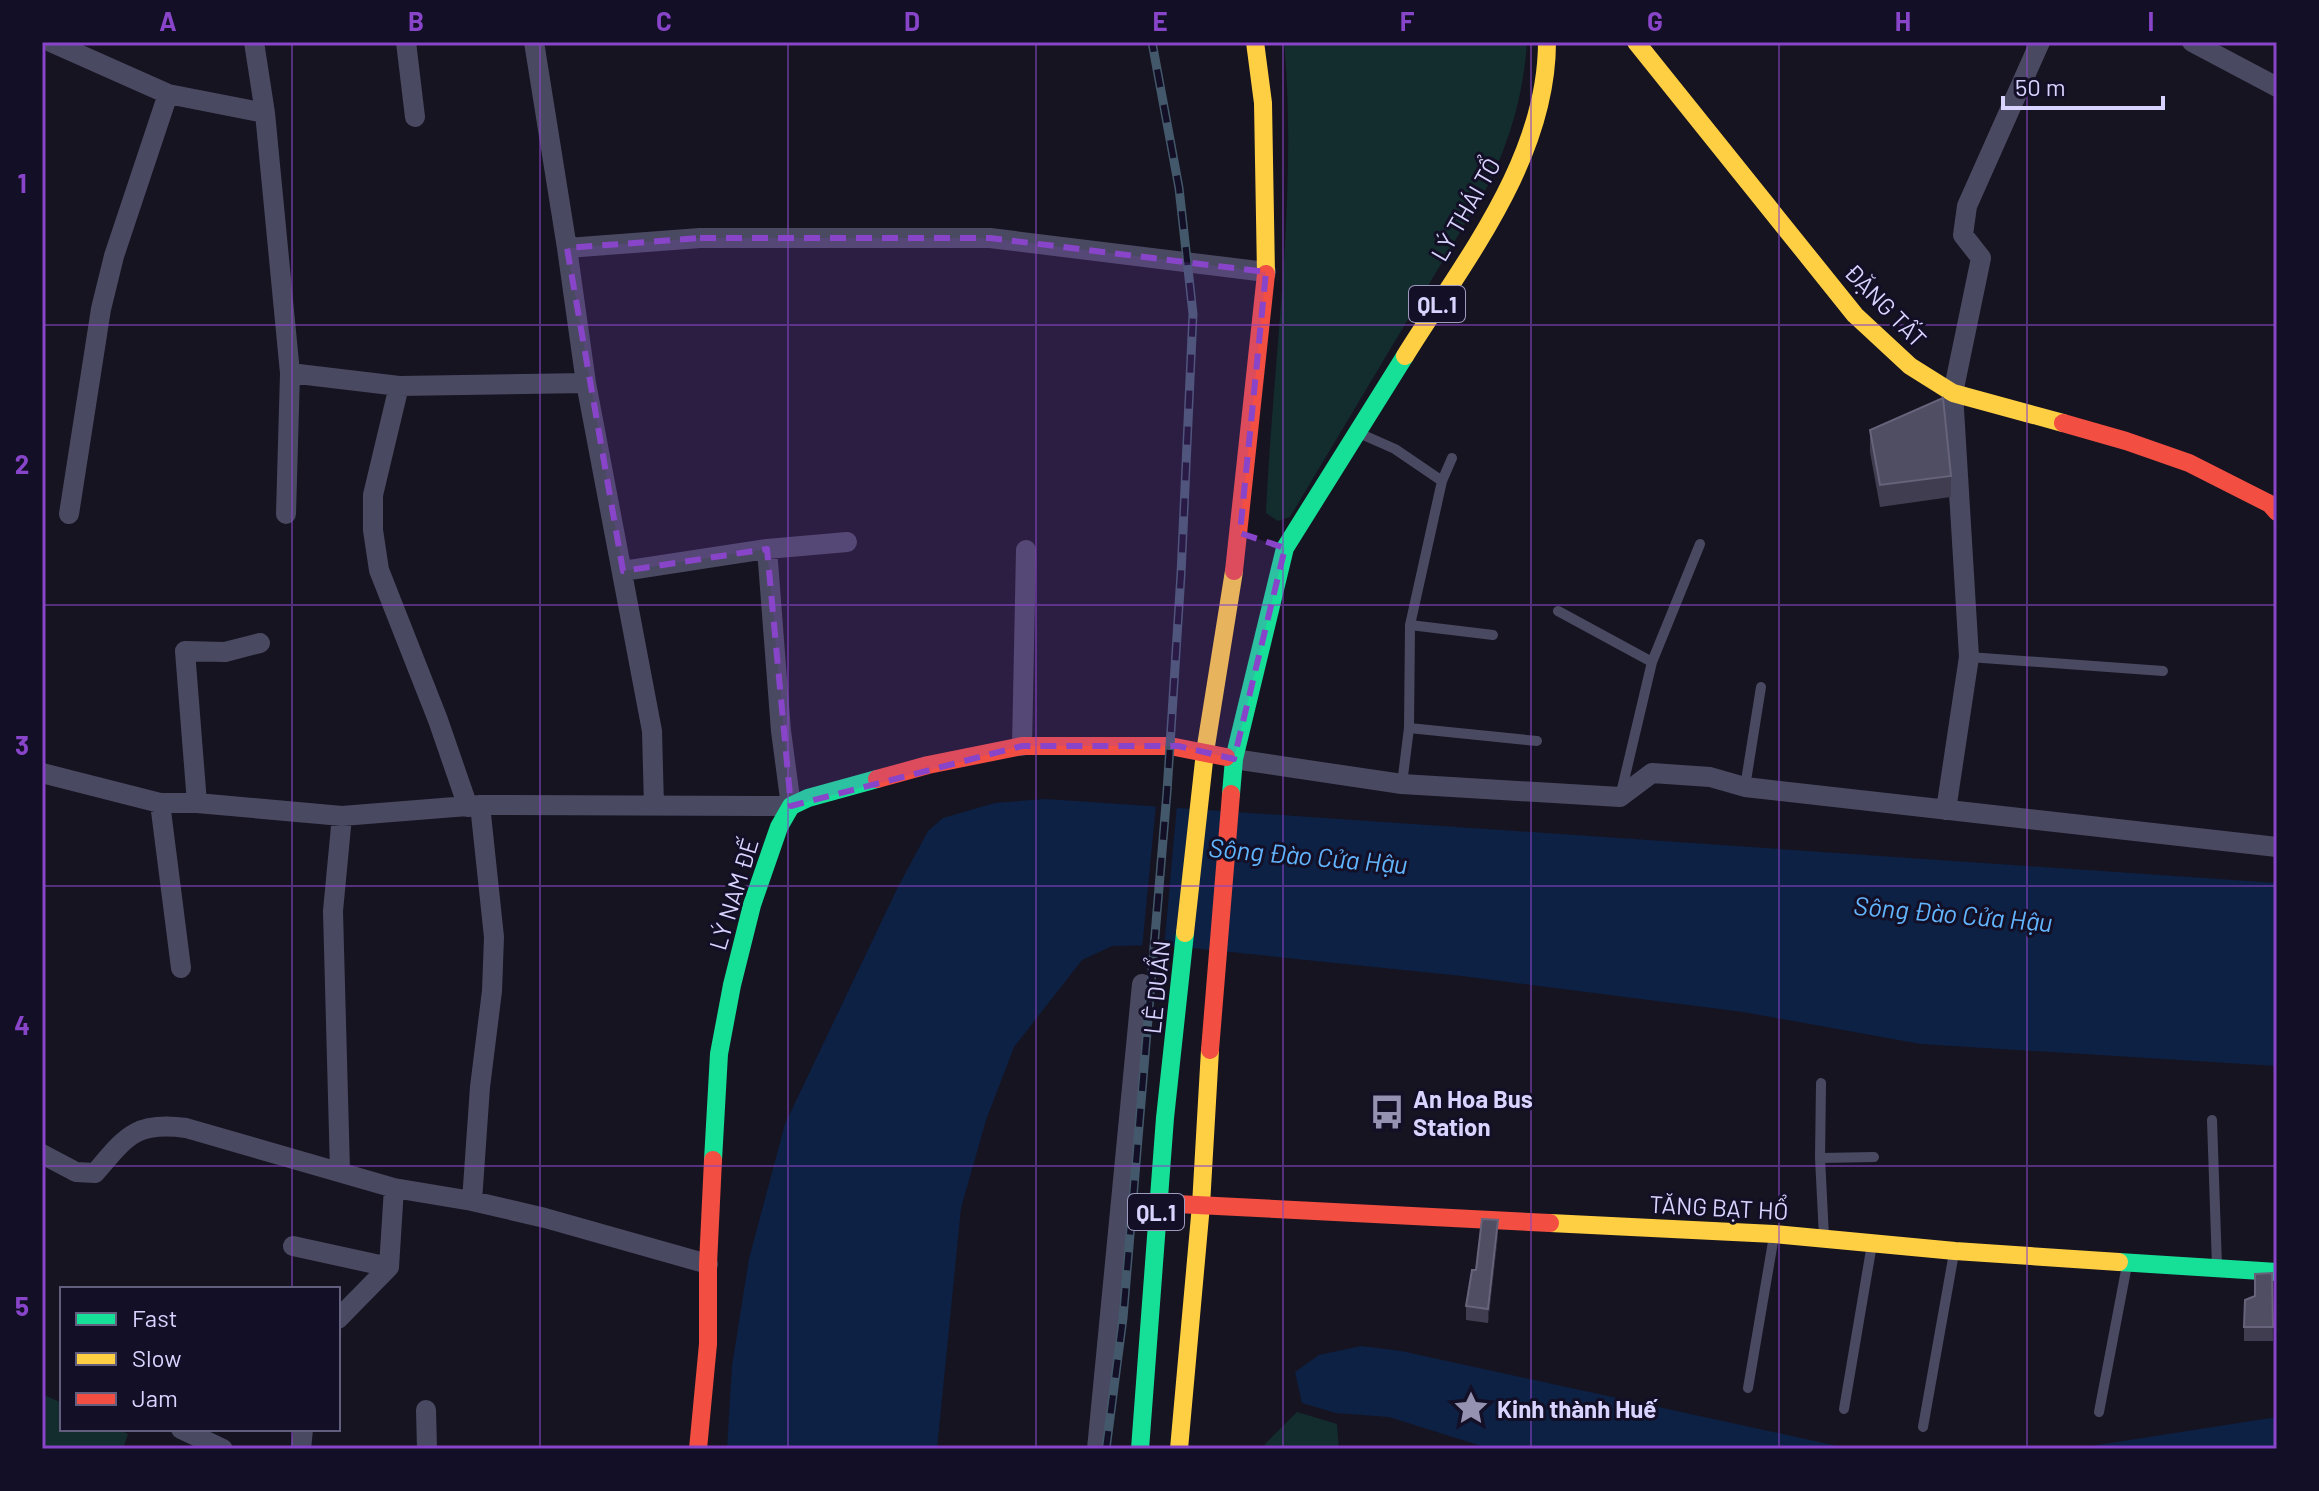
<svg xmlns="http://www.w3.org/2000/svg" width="2319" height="1491" font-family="Barlow,sans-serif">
	<rect width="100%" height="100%" fill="#161421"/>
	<path fill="#132c2d" d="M 1284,42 L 1527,42 C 1523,95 1512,133 1490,182 L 1290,517 L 1278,521 L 1266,513 C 1273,357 1298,198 1284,42 Z
		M 42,1394 L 62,1403 L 62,1429 L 118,1429 L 128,1434 L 123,1449 L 42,1449 Z
		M 1297,1412 L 1337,1424 L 1339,1449 L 1264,1449 L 1265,1444 Z"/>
	<path fill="#0d2144" d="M 1046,799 L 2277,883 L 2277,1066 L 1921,1044 L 1743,1012 L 1462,976 L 1162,945 L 1112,946 L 1082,960 L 1014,1047 L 986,1120 L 961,1208 L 937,1449 L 727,1449 L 732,1366 L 749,1259 L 785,1124 L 898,887 L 928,831 L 943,818 L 995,803 Z
		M 1361,1346 L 1401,1351 L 1851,1449 L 1491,1449 L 1389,1417 L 1336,1413 L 1302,1403 L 1295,1372 L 1319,1355 Z
		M 2277,1417 L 2277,1449 L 2072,1449 Z"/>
	<path fill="#161421" d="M 1156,804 L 1177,805 L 1164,949 L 1142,949 Z"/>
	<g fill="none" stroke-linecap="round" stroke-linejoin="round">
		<path stroke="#4a4962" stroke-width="10" d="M 1361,434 L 1395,449 L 1442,481
			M 1558,611 L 1652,662
			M 1410,625 L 1493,635
			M 1969,657 L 2163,671
			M 1409,728 L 1537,741
			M 1402,784 L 1409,728 L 1410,625 L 1442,481 L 1452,458
			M 1745,787 L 1761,687
			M 1621,793 L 1652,662 L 1700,544
			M 1821,1083 L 1820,1158 L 1824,1237
			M 2212,1120 L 2217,1266
			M 1820,1158 L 1874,1157
			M 1748,1388 L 1774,1236
			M 1844,1409 L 1872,1244
			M 2099,1412 L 2127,1265
			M 1923,1427 L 1954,1253"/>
		<path stroke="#4a4962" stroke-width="20" d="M 51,42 L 168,94 L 265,113
			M 254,42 L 265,113 L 290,373 L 399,386 L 586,383
			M 406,42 L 415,117
			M 534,42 L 567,248 L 586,383 L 652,731 L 654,806
			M 2192,42 L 2277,87
			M 567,248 L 700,238 L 990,238 L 1266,272
			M 399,386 L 373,495 L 373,530 L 379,570 L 438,720 L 468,807
			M 69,514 L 101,309 L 114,256 L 168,94
			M 286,514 L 290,373
			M 623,571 L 767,549 L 847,542
			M 1022,746 L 1026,550
			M 1234,759 L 1402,784 L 1620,797 L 1652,773 L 1710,777 L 1745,787 L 2277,847
			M 42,773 L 160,803 L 197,803 L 342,816 L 480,805 L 791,806 L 781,731 L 767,549
			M 160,803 L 181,968
			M 197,803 L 185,651 L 225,652 L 260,643
			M 1946,810 L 1969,657 L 1953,393 L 1981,258 L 1963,235 L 1967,206 L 2040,42
			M 42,1154 L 76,1172 L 95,1173 C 126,1137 135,1121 186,1128 L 394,1188 L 472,1201 L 545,1218 L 708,1264
			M 340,1171 L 333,911 L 342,816
			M 472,1201 L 480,1087 L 492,991 L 494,937 L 480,805
			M 293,1246 L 389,1267
			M 338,1319 L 389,1267 L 394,1188
			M 426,1410 L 427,1449
			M 181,1429 L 223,1449
			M 301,1449 L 303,1429
			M 1097,1449 L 1142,984"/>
		<path stroke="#16e098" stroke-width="18" d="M 1231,794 L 1234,759 L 1285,548 L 1405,356
			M 713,1160 L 719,1054 L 732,985 L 752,905 L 779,827 L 791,806 L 808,798 L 877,779
			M 2119,1262 L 2277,1272
			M 1140,1449 L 1165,1118 L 1185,933"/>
		<path stroke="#ffcf43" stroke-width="18" d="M 1255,42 L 1263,103 L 1266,274
			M 1636,42 L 1855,315 L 1910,366 L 1953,393 L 2063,423
			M 1405,356 C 1464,261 1547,159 1547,42
			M 1185,933 L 1205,752 L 1234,571
			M 1550,1223 L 1774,1234 L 1955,1251 L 2119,1262
			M 1179,1449 L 1201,1205 L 1210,1050"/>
		<path stroke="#f24e42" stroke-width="18" d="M 2063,423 L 2126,441 L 2189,463 L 2270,504 L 2277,512
			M 1234,571 L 1266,274
			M 877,779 L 928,765 L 1022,746 L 1170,746 L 1226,757
			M 1210,1050 L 1231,794
			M 1157,1203 L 1550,1223
			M 698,1449 L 708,1344 L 708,1264 L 713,1160"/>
		<g stroke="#43596b" stroke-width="9">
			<path id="rail" d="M 1106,1449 L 1123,1318 L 1167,792 L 1181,574 L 1193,314 L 1179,188 L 1152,42"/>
		</g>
		<use href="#rail" stroke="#130f26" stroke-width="6" stroke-dasharray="18" stroke-linecap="butt"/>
	</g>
	<path fill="#403d50" d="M 1870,430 L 1951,476 L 1951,497 L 1880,507 L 1870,452 Z
		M 1498,1235 L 1488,1323 L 1466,1320 L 1466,1306 L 1476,1270 Z
		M 2272,1273 L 2273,1341 L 2244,1341 L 2244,1327 L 2255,1296 Z"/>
	<path fill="#282635" d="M 1498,1220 L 1498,1235 L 1488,1323 L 1488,1309 Z"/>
	<path fill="#504e63" stroke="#66637b" stroke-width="2" d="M 1943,398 L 1951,476 L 1880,485 L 1870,430 Z
		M 1482,1219 L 1498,1220 L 1488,1309 L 1466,1306 L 1472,1270 L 1476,1270 Z
		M 2272,1273 L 2273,1327 L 2244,1327 L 2245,1300 L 2255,1296 L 2255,1274 Z"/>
	<path fill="#8945c9" fill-opacity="0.2" stroke="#8945c9" stroke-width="6" stroke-dasharray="16 10" stroke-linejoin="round" d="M 700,238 L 990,238 L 1266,272 L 1240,533 L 1285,548 L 1234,759 L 1178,746 L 1022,746 L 791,806 L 767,549 L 623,571 L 567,248 Z"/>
	<path fill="none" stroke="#8945c9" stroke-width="2" stroke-opacity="0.55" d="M 292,42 L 292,1289M 540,42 L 540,1449M 788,42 L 788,1449M 1036,42 L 1036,1449M 1283,42 L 1283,1449M 1531,42 L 1531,1449M 1779,42 L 1779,1449M 2027,42 L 2027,1449M 42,325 L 2277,325M 42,605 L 2277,605M 42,886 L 2277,886M 42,1166 L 2277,1166M 292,1429 L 292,1449"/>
	<defs>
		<g id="bus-bare" transform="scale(2.76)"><path d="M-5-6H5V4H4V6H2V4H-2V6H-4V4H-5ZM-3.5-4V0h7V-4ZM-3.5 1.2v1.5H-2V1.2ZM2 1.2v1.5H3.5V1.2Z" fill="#9591b1" stroke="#130f26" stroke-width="2.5" paint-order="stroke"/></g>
		<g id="sight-bare" transform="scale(2.76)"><path d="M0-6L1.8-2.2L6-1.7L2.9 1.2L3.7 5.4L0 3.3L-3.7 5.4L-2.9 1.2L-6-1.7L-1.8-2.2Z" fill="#9591b1" stroke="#130f26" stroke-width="2.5" paint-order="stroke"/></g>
	</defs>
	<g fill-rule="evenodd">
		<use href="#bus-bare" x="1387" y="1112"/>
		<use href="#sight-bare" x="1471" y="1408"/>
	</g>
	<g text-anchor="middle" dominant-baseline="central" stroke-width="6" stroke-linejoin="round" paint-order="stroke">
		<g fill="#130f26" stroke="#9e99be" stroke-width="2">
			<rect x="1409" y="286" width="56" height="36" rx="6"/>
			<rect x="1128" y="1194" width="56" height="36" rx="6"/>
		</g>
		<g font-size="22" font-weight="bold" fill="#d9d4ff">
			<text x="1437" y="304">QL.1</text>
			<text x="1156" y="1212">QL.1</text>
		</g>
		<g font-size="24" fill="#d9d4ff" stroke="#130f26">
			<text transform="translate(1465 209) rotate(-60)">LÝ THÁI TỔ</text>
			<text transform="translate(1886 305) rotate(46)">ĐẶNG TẤT</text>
			<text transform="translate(733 894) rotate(-73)">LÝ NAM ĐẾ</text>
			<text transform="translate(1156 987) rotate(-84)">LÊ DUẨN</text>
			<text transform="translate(1719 1207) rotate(3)">TĂNG BẠT HỔ</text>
		</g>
		<g font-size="24" font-weight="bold" fill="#d9d4ff" stroke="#130f26" text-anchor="start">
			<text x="1413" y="1098">An Hoa Bus<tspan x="1413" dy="28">Station</tspan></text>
			<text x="1497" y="1408">Kinh thành Huế</text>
		</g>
		<g font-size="26" font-style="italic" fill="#62b6ff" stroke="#130f26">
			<text transform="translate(1308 855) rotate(5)">Sông Đào Cửa Hậu</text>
			<text transform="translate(1953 913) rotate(5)">Sông Đào Cửa Hậu</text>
		</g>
	</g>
	<rect width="2319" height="1491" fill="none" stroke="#130f26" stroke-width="88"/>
	<rect x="60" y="1287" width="280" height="144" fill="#130f26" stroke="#625e7d" stroke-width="2"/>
	<rect x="76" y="1313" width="40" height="12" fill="#16e098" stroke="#625e7d" stroke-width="2"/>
	<text x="132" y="1327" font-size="24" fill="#d9d4ff">Fast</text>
	<rect x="76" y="1353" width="40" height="12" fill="#ffcf43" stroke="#625e7d" stroke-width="2"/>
	<text x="132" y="1367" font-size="24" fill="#d9d4ff">Slow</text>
	<rect x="76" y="1393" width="40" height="12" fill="#f24e42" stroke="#625e7d" stroke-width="2"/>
	<text x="132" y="1407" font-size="24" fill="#d9d4ff">Jam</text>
	<path d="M2003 96v12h160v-12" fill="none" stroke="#d9d4ff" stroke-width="4"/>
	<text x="2015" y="96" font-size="24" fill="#d9d4ff" stroke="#130f26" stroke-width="6" paint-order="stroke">50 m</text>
	<rect x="44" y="44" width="2231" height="1403" fill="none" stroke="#8945c9" stroke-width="3"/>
	<g font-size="26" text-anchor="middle" font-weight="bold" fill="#8945c9">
		<text x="168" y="31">A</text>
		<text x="416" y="31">B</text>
		<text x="664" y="31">C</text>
		<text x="912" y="31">D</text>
		<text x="1160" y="31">E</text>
		<text x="1407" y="31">F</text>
		<text x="1655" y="31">G</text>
		<text x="1903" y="31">H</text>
		<text x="2151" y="31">I</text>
		<text x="22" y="193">1</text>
		<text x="22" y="474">2</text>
		<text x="22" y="755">3</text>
		<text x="22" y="1035">4</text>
		<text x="22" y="1316">5</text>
	</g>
</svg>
